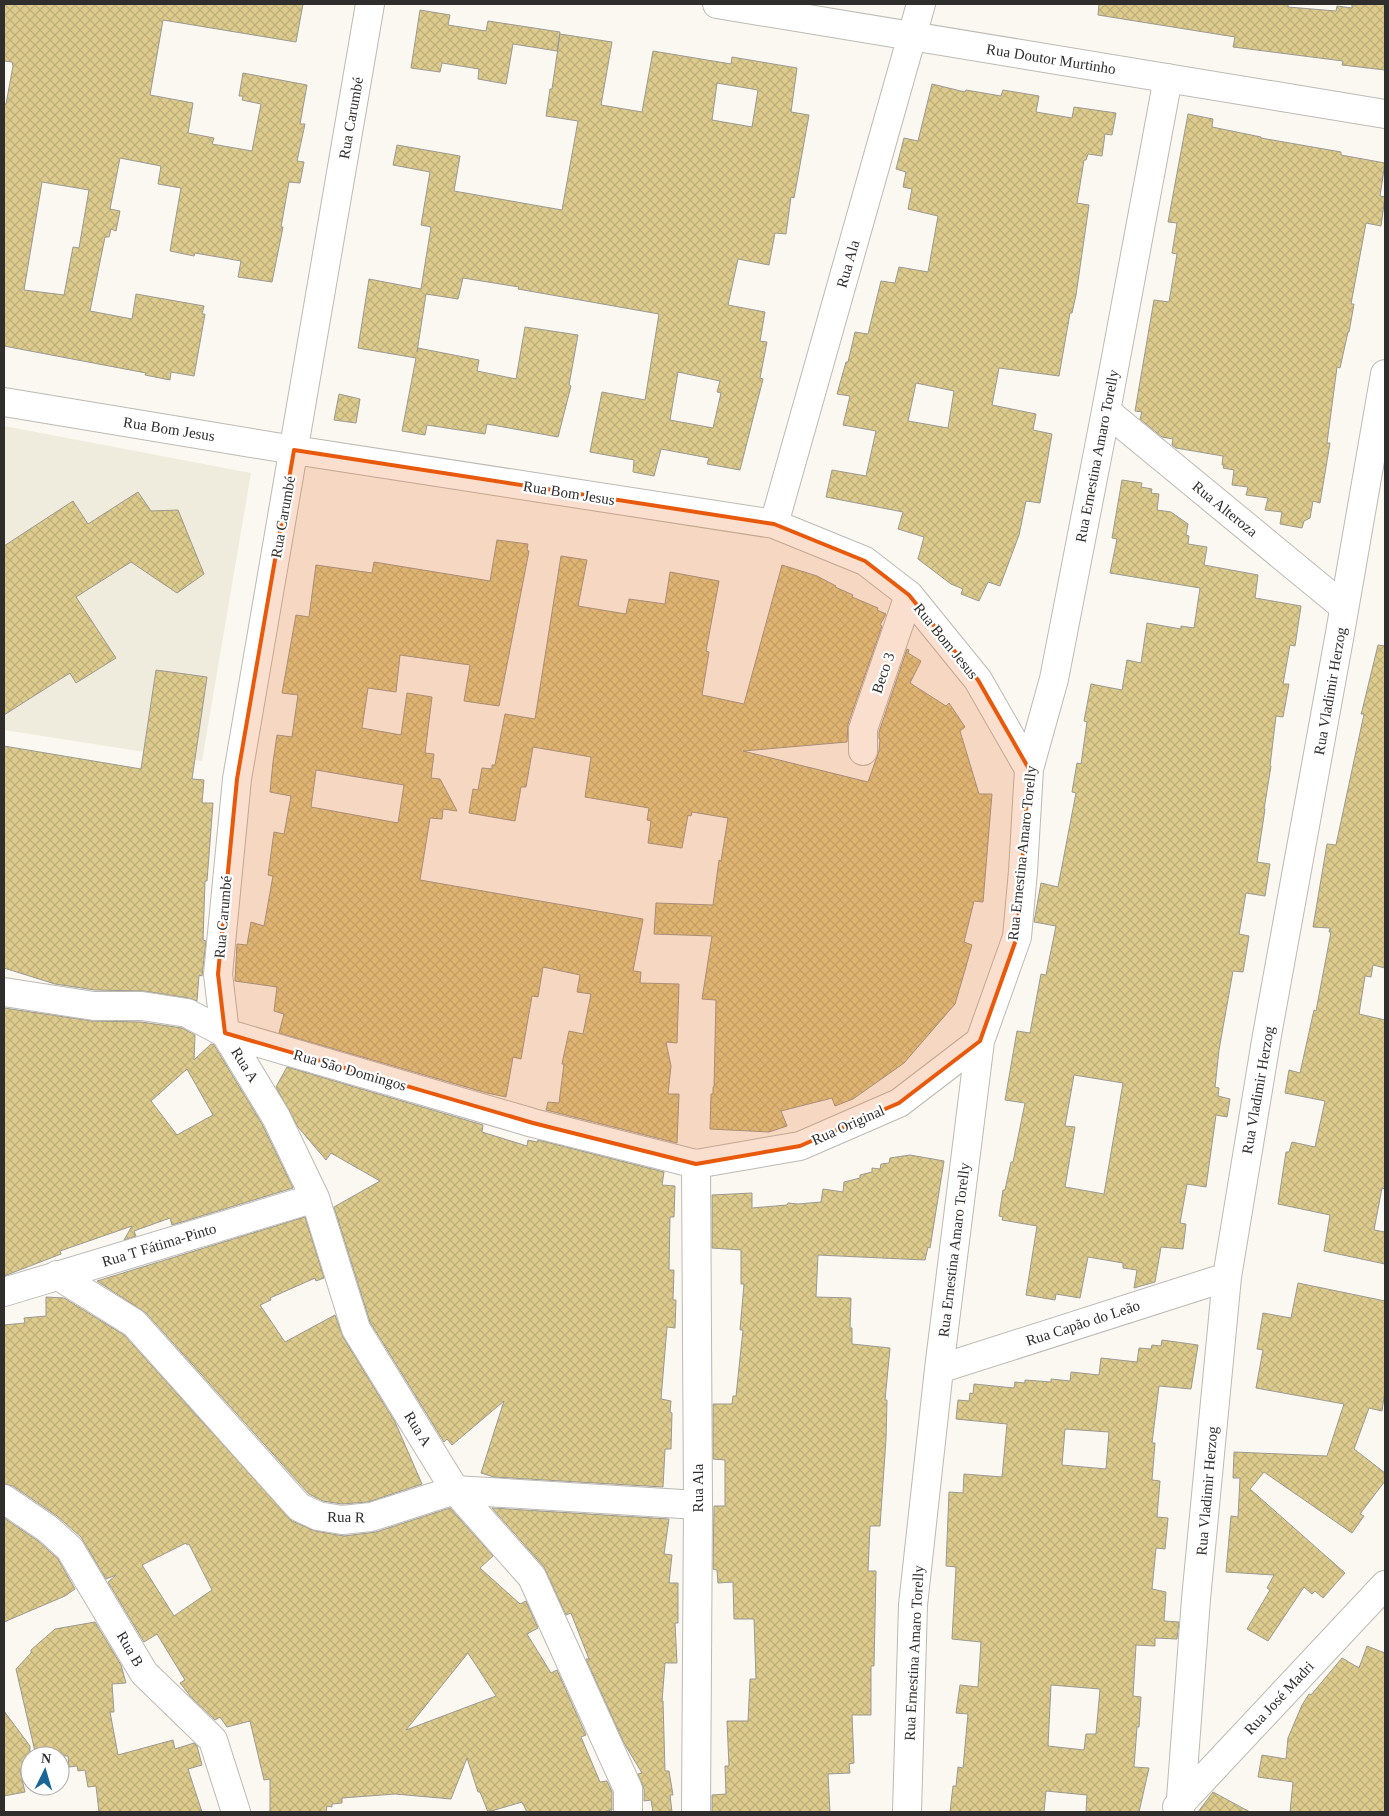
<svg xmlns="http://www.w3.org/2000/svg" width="1389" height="1816" font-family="Georgia,serif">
	<defs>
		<pattern id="building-cross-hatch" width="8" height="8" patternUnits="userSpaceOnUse" patternTransform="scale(1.25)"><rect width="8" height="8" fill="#ddcb8d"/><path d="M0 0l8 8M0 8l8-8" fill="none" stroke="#beaf7a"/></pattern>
	</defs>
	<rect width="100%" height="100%" fill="#faf8f0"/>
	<path fill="#f0ecdd" d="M 4,426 L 251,473 L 202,761 L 4,730 Z"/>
	<path fill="url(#building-cross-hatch)" stroke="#9b9992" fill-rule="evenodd" d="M 4,4 L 303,4 L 296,42 L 163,20 L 150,95 L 193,103 L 188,133 L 214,138 L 212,144 L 252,151 L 261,104 L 242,100 L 243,96 L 239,96 L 243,73 L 307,85 L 300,124 L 305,124 L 297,161 L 304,162 L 300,183 L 289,182 L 281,227 L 283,227 L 272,282 L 238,277 L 241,261 L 195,253 L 194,256 L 170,251 L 181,188 L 158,184 L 161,166 L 120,158 L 110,209 L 120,211 L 116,231 L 111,229 L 109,237 L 105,237 L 90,311 L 132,319 L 136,294 L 204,306 L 202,314 L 205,314 L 194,376 L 171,372 L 170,380 L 145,375 L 146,373 L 4,346 L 4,104 L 6,104 L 13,66 L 12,62 L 4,61 ZM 42,182 L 89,190 L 79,248 L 73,247 L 64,295 L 24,290 Z
		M 1099,4 L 1288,4 L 1288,7 L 1336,11 L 1337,6 L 1352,8 L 1352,4 L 1385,4 L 1385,70 L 1342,65 L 1343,61 L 1233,47 L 1235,37 L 1098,15 Z
		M 420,10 L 450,15 L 448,25 L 486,31 L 488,21 L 560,32 L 557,51 L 513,44 L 506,84 L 478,79 L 479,69 L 442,63 L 440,72 L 411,68 Z
		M 560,34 L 612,42 L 601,105 L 642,112 L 653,51 L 731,64 L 732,57 L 797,68 L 791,112 L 809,115 L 794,198 L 791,197 L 786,234 L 775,233 L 769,265 L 738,259 L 728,305 L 765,312 L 760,341 L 767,342 L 760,378 L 763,379 L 740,470 L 707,464 L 709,458 L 661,449 L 654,476 L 633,472 L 634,460 L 590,452 L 602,392 L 645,400 L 659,314 L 518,289 L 519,287 L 463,278 L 458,299 L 426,294 L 417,352 L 418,348 L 479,360 L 477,371 L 516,379 L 525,327 L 578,335 L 569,385 L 571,386 L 558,437 L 487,424 L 485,434 L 427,425 L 425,435 L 402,431 L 416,358 L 358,348 L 369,279 L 421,289 L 431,227 L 421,225 L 430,172 L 393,165 L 397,145 L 460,156 L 454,191 L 562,210 L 578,121 L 546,116 L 550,89 L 552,89 ZM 717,83 L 758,90 L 752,127 L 712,120 ZM 678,372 L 720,381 L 717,392 L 721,393 L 713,428 L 670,420 Z
		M 932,84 L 965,92 L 966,90 L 1001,96 L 1003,90 L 1039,96 L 1036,112 L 1072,118 L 1074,107 L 1116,113 L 1112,135 L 1105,134 L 1102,156 L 1088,154 L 1086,160 L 1084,160 L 1077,203 L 1089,205 L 1076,295 L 1072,313 L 1070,313 L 1059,376 L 999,368 L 992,405 L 1036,414 L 1033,430 L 1052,434 L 1040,503 L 1026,501 L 1019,535 L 1000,586 L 988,582 L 979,601 L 961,594 L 963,589 L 951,584 L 918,559 L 924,537 L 898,529 L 903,512 L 826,497 L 832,470 L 866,476 L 876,431 L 843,425 L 850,396 L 837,394 L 846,362 L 848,362 L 855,332 L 868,334 L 881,281 L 895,283 L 899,267 L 928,272 L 938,216 L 908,209 L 912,189 L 903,187 L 906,172 L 896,169 L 904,138 L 918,141 ZM 916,383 L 954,391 L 948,428 L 908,421 Z
		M 1188,114 L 1213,119 L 1212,127 L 1261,137 L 1261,138 L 1341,152 L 1341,155 L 1385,163 L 1380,196 L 1385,197 L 1381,226 L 1366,223 L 1351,304 L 1354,304 L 1349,332 L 1348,332 L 1340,368 L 1337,367 L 1327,443 L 1330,443 L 1320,503 L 1313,501 L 1310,518 L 1304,521 L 1302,528 L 1280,524 L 1282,512 L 1265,510 L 1268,498 L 1246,495 L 1248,487 L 1232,485 L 1234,470 L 1223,468 L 1224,465 L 1222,465 L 1223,456 L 1176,448 L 1172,445 L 1173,439 L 1162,437 L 1140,419 L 1142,412 L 1135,411 L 1154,300 L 1169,302 L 1177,254 L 1172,253 L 1177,223 L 1168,222 Z
		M 339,394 L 360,399 L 356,423 L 334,420 Z
		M 1122,480 L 1142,483 L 1141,487 L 1152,489 L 1151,493 L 1159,494 L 1157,510 L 1171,512 L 1188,524 L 1186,535 L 1189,536 L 1188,544 L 1207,547 L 1204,565 L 1258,575 L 1255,598 L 1301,606 L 1295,646 L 1290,645 L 1283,684 L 1289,684 L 1283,717 L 1276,716 L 1270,766 L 1271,766 L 1264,809 L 1265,809 L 1257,862 L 1270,864 L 1265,896 L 1246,893 L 1239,934 L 1249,936 L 1243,972 L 1233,971 L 1219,1050 L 1215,1087 L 1219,1088 L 1218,1096 L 1230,1099 L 1227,1117 L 1216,1115 L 1206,1187 L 1187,1184 L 1180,1223 L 1186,1224 L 1183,1249 L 1161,1247 L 1155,1282 L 1134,1288 L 1137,1270 L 1123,1268 L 1123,1263 L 1088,1257 L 1080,1298 L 1056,1294 L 1055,1300 L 1026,1295 L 1037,1226 L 1002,1220 L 1003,1217 L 999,1216 L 1003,1190 L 1005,1190 L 1011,1162 L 1013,1162 L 1025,1103 L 1005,1100 L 1017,1031 L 1030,1033 L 1041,974 L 1046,975 L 1056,926 L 1034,922 L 1041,883 L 1058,887 L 1076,793 L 1072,792 L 1077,763 L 1081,764 L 1087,722 L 1084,721 L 1091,684 L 1122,690 L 1127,660 L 1141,663 L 1147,623 L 1181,629 L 1181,626 L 1194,628 L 1200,588 L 1110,573 L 1117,539 L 1112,538 ZM 1074,1075 L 1123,1083 L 1104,1194 L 1065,1187 L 1075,1127 L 1065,1126 Z
		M 138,492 L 151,511 L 178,510 L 204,574 L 177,593 L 131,562 L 76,597 L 116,658 L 76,683 L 70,673 L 4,715 L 4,546 L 73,501 L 88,524 Z
		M 497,540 L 528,544 L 527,550 L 529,551 L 499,706 L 464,701 L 470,665 L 400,655 L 396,692 L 368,688 L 362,728 L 401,735 L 407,693 L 432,697 L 425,753 L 434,754 L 431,778 L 440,779 L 457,811 L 443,809 L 442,819 L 430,818 L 420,880 L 643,919 L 633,971 L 641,972 L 640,983 L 679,984 L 677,1043 L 666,1042 L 671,1066 L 668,1094 L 679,1094 L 677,1143 L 546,1110 L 548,1102 L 559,1103 L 564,1064 L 562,1064 L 569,1031 L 583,1034 L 591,994 L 577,992 L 580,975 L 543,967 L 538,997 L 532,996 L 521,1059 L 513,1057 L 506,1097 L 487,1093 L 279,1033 L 284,1014 L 274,1011 L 277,987 L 235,981 L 237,944 L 247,945 L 251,922 L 264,926 L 273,876 L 268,875 L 274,832 L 284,834 L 291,796 L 270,792 L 273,762 L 277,735 L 292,737 L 298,695 L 282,693 L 296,615 L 309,617 L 316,565 L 372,573 L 374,562 L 490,581 ZM 316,770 L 404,785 L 398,823 L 311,807 Z
		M 561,556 L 587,560 L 578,606 L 626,614 L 629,599 L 665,604 L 670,572 L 719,581 L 706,651 L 709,652 L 702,695 L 744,704 L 782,565 L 817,576 L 836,586 L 835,587 L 853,595 L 852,597 L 878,608 L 877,610 L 886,614 L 880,625 L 882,626 L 848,724 L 847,742 L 743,751 L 868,782 L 879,751 L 880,739 L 879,739 L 879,732 L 907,649 L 909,650 L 908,653 L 921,661 L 910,683 L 946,706 L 949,703 L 965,727 L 960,731 L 979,794 L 992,794 L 983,902 L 974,901 L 964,942 L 972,945 L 965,970 L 955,1004 L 904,1063 L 853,1099 L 835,1106 L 832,1098 L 781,1111 L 787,1126 L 769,1132 L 710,1129 L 711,1094 L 713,1094 L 713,1087 L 714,1087 L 716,1000 L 702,999 L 712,936 L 654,934 L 656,903 L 713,905 L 719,860 L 721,861 L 728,818 L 692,812 L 691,816 L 688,815 L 682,848 L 648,843 L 651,821 L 647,820 L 649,808 L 585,797 L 591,757 L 533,747 L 526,787 L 521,787 L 515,821 L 469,813 L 473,789 L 478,790 L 482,768 L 492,769 L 492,765 L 495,765 L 505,714 L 535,719 Z
		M 1378,645 L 1385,646 L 1385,968 L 1373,965 L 1371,977 L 1365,976 L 1359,1014 L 1385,1020 L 1385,1189 L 1382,1188 L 1374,1230 L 1385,1232 L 1385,1264 L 1324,1251 L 1330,1215 L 1278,1204 L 1286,1152 L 1289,1152 L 1292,1142 L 1315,1147 L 1325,1101 L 1285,1093 L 1289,1070 L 1300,1073 L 1314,1010 L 1316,1011 L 1331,932 L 1329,932 L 1330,928 L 1313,927 L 1327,844 L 1336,845 L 1364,714 L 1361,714 L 1362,711 Z
		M 156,670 L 207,677 L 192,779 L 204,780 L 202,803 L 213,803 L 207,881 L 205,881 L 203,940 L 206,941 L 202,976 L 199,975 L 197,1001 L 189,998 L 144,991 L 95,990 L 55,984 L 4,968 L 4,746 L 141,769 Z
		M 4,1008 L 92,1021 L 141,1022 L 182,1028 L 195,1035 L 194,1060 L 211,1044 L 214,1045 L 262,1124 L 293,1188 L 172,1225 L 170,1218 L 134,1231 L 136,1236 L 124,1240 L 132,1226 L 60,1251 L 61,1254 L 4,1276 ZM 187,1069 L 213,1115 L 177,1135 L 151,1101 Z
		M 287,1067 L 483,1125 L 482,1132 L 527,1146 L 528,1140 L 537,1142 L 538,1140 L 664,1172 L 662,1185 L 675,1186 L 674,1217 L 670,1217 L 669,1270 L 674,1270 L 673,1300 L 676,1300 L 675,1328 L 667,1327 L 661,1399 L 671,1401 L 670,1412 L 672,1413 L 671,1449 L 665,1449 L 663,1487 L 494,1477 L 481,1473 L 504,1401 L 452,1445 L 447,1439 L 444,1442 L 370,1322 L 334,1207 L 380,1181 L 331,1153 L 326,1160 L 298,1127 L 276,1087 Z
		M 910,1155 L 944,1161 L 930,1248 L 928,1247 L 925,1260 L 818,1255 L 816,1297 L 851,1298 L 850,1328 L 852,1328 L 852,1344 L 890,1348 L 885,1400 L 887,1400 L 886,1439 L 880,1526 L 870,1526 L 868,1571 L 876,1571 L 874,1666 L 871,1666 L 871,1715 L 852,1715 L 854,1763 L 849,1764 L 850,1773 L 828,1774 L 830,1812 L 712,1812 L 712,1795 L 726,1794 L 725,1766 L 729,1766 L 727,1721 L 748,1721 L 750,1679 L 756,1679 L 754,1619 L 734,1619 L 733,1582 L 718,1583 L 717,1570 L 713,1569 L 714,1506 L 725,1506 L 725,1460 L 713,1459 L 713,1404 L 732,1404 L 733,1396 L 736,1396 L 743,1330 L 740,1330 L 744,1284 L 741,1284 L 741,1250 L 712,1248 L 712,1195 L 752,1193 L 752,1208 L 787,1205 L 788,1203 L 798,1204 L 821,1202 L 823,1189 L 843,1192 L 844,1182 L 860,1178 L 860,1175 L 872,1172 L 872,1168 L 880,1169 L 881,1164 L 889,1163 L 890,1158 Z
		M 305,1217 L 324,1278 L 316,1281 L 315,1278 L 270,1298 L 271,1300 L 260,1305 L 285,1342 L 335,1315 L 343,1337 L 395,1422 L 422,1484 L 368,1502 L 342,1504 L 323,1501 L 309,1494 L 146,1313 L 97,1281 Z
		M 1298,1283 L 1385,1301 L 1385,1391 L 1382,1411 L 1369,1408 L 1354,1449 L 1385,1473 L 1385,1481 L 1360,1514 L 1364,1516 L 1352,1533 L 1264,1472 L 1250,1489 L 1345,1573 L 1323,1598 L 1315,1591 L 1312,1594 L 1304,1587 L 1268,1641 L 1247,1629 L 1270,1590 L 1267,1588 L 1274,1575 L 1226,1572 L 1231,1516 L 1238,1517 L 1240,1478 L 1233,1478 L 1234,1452 L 1327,1456 L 1344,1404 L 1256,1388 L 1263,1350 L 1257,1349 L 1263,1313 L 1291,1318 Z
		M 46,1297 L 64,1298 L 124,1335 L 292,1521 L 315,1531 L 344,1536 L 376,1532 L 450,1508 L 493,1556 L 480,1568 L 520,1604 L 526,1601 L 538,1628 L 527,1634 L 551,1673 L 557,1670 L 586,1735 L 581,1737 L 600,1782 L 607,1781 L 612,1792 L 612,1810 L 602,1812 L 527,1812 L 522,1802 L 488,1812 L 480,1792 L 478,1792 L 467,1758 L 451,1799 L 395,1794 L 342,1798 L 342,1803 L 332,1804 L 332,1807 L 327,1806 L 326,1812 L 270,1812 L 270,1779 L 264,1780 L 250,1721 L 227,1727 L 220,1717 L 215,1720 L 191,1697 L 180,1683 L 185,1680 L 157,1634 L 144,1642 L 108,1582 L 116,1575 L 106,1579 L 81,1537 L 57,1516 L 13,1486 L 4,1484 L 4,1325 L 25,1323 L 24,1318 L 46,1316 ZM 186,1543 L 187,1545 L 189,1544 L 212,1590 L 174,1616 L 142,1565 ZM 468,1653 L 496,1696 L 406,1730 Z
		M 1162,1340 L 1198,1345 L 1191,1389 L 1159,1386 L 1152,1443 L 1155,1443 L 1152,1480 L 1160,1481 L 1157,1517 L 1168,1518 L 1165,1549 L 1156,1548 L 1152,1589 L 1166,1592 L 1164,1621 L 1179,1622 L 1177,1639 L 1155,1638 L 1155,1646 L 1136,1645 L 1133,1696 L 1141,1697 L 1139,1727 L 1137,1727 L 1134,1767 L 1149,1768 L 1139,1812 L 1086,1812 L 1087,1795 L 1046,1791 L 1044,1812 L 950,1812 L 953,1786 L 956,1786 L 958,1767 L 963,1768 L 968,1714 L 956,1713 L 960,1685 L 978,1687 L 981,1642 L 952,1639 L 956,1567 L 946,1566 L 949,1492 L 963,1493 L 964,1474 L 1002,1477 L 1007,1424 L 956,1419 L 958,1400 L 969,1401 L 970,1393 L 973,1394 L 974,1384 L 1014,1388 L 1015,1382 L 1025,1383 L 1025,1380 L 1051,1382 L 1051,1379 L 1070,1381 L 1071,1372 L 1099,1375 L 1101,1358 L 1137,1362 L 1139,1348 L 1151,1349 L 1152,1345 L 1161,1346 ZM 1065,1429 L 1109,1432 L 1106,1469 L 1062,1465 ZM 1051,1685 L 1100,1689 L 1096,1734 L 1086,1734 L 1084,1750 L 1048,1746 Z
		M 492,1508 L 669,1519 L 664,1554 L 672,1555 L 669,1583 L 678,1583 L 678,1623 L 675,1623 L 677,1663 L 665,1663 L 662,1701 L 663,1701 L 665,1771 L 669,1771 L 673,1795 L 670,1795 L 672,1812 L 653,1812 L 651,1800 L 644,1801 L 644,1789 L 638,1774 L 642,1773 L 624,1743 L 586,1659 L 589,1659 L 571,1613 L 566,1615 L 544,1567 Z
		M 4,1518 L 38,1541 L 58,1559 L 75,1589 L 65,1596 L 4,1622 Z
		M 95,1622 L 121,1665 L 126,1683 L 112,1684 L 114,1712 L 110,1712 L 118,1755 L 173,1740 L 175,1749 L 194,1743 L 197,1746 L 202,1765 L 188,1769 L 202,1812 L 99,1812 L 96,1786 L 88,1787 L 85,1770 L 78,1771 L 77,1766 L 69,1767 L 68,1756 L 36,1756 L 16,1669 L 31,1653 L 31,1650 L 55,1629 Z
		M 1367,1646 L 1385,1653 L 1385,1812 L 1290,1812 L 1293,1782 L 1258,1777 L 1262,1755 L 1286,1759 L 1288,1738 L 1302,1705 L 1309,1694 L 1311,1695 L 1342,1658 L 1359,1668 Z
		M 4,1711 L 30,1746 L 30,1765 L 20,1770 L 25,1792 L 4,1796 Z
		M 1213,1792 L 1250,1812 L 1198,1812 Z"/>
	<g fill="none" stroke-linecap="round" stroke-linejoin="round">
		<g stroke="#bcbab3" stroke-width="30">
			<path id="minor" d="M 370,4 L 237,779 L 218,974 L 225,1033 L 276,1117 L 315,1198 L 356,1329 L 455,1490 L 532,1577 L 628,1789 L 628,1812
				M 717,4 L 1385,114
				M 4,402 L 294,450 L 774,524 L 865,561 L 909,595 L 978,680 L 1029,769
				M 1106,411 L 1344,607
				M 774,524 L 921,4
				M 863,751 L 863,729 L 909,595
				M 4,992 L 94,1006 L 142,1006 L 187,1013 L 225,1033 L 533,1123 L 696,1164 L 800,1146 L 899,1103 L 980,1041
				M 696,1164 L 698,1505 L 696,1812
				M 57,1275 L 134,1323 L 299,1507 L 318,1516 L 342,1520 L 371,1517 L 455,1490 L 698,1505
				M 4,1292 L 315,1198
				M 939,1369 L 1227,1277
				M 4,1499 L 48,1529 L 70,1549 L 144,1673 L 213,1740 L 236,1812
				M 1177,1807 L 1385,1585
				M 907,1812 L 913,1605 L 939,1369 L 980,1041 L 1017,937 L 1023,871 L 1029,769 L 1054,679 L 1106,411 L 1168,78
				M 1180,1812 L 1196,1599 L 1227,1277 L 1267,1035 L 1340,633 L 1385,374"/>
		</g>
		<use href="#minor" stroke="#fff" stroke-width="28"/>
	</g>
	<path fill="#e8590c" fill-opacity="0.2" stroke="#e8590c" stroke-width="4" stroke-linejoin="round" d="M 294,450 L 774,524 L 865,561 L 909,595 L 978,680 L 1029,769 L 1017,937 L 980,1041 L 899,1103 L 800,1146 L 696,1164 L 533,1123 L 225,1033 L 218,974 L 237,779 Z"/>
	<g text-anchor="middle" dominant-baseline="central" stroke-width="4.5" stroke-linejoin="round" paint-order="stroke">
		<g font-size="15" fill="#2f2e2c" stroke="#fff">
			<text transform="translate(1051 59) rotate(9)">Rua Doutor Murtinho</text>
			<text transform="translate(351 118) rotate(-80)">Rua Carumbé</text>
			<text transform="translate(848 264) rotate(-74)">Rua Ala</text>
			<text transform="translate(169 429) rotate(9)">Rua Bom Jesus</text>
			<text transform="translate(1097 456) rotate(-79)">Rua Ernestina Amaro Torelly</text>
			<text transform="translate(569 493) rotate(9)">Rua Bom Jesus</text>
			<text transform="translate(1225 509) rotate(39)">Rua Alteroza</text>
			<text transform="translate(283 517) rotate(-80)">Rua Carumbé</text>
			<text transform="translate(946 641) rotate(51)">Rua Bom Jesus</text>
			<text transform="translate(883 673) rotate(-71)">Beco 3</text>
			<text transform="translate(1330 691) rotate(-80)">Rua Vladimir Herzog</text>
			<text transform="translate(1022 853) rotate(-84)">Rua Ernestina Amaro Torelly</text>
			<text transform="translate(223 917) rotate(-85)">Rua Carumbé</text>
			<text transform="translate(245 1065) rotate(58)">Rua A</text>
			<text transform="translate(350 1070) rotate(16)">Rua São Domingos</text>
			<text transform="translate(1258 1090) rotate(-80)">Rua Vladimir Herzog</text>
			<text transform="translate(848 1125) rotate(-24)">Rua Original</text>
			<text transform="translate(159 1245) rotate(-17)">Rua T Fátima-Pinto</text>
			<text transform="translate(954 1250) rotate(-83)">Rua Ernestina Amaro Torelly</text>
			<text transform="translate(1083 1323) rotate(-18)">Rua Capão do Leão</text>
			<text transform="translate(418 1429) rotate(58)">Rua A</text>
			<text transform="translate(698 1488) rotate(-90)">Rua Ala</text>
			<text transform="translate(1207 1491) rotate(-85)">Rua Vladimir Herzog</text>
			<text transform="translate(346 1517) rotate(1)">Rua R</text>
			<text transform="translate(130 1649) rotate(60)">Rua B</text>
			<text transform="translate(914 1653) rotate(-87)">Rua Ernestina Amaro Torelly</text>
			<text transform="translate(1279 1698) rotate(-47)">Rua José Madri</text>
		</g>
	</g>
	<rect width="1389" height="1816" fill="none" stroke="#2f2e2c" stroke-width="10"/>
	<g transform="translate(45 1771) rotate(5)"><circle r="24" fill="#ffffff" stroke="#acabab"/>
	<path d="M0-4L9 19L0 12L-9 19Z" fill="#196598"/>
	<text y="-8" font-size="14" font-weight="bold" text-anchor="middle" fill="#2f2e2c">N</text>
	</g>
</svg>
